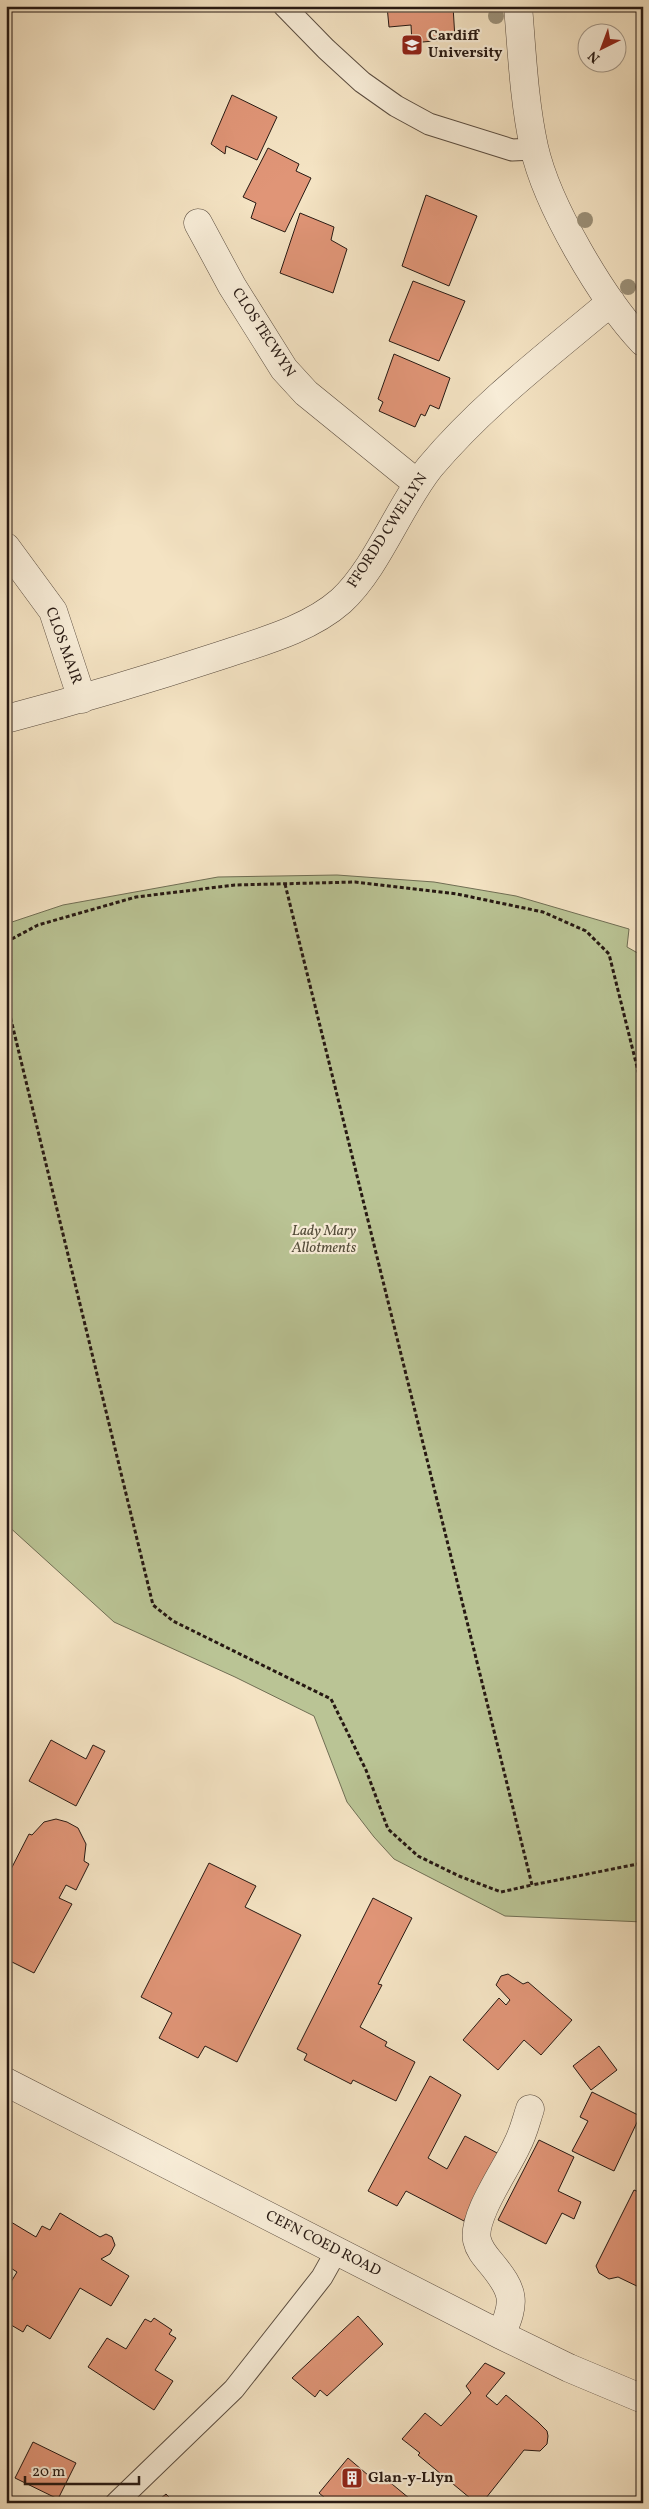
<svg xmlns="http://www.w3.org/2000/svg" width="649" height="2509" font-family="Vollkorn,serif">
	<rect width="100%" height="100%" fill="#f4e3c3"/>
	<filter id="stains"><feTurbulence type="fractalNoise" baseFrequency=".004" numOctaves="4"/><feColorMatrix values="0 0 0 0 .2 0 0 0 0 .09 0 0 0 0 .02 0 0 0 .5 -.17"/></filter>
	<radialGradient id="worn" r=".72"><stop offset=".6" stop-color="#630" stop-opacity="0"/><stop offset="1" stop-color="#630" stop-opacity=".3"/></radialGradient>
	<path fill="#bac495" stroke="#706e54" d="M 337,875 L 434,882 L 516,896 L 629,929 L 627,947 L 643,956 L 643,1922 L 505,1916 L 394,1859 L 374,1837 L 347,1802 L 314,1716 L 235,1677 L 114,1622 L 6,1524 L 6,924 L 63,905 L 218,877 Z"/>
	<path fill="#e09577" stroke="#271913" d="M 387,6 L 453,6 L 455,39 L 412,43 L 411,25 L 389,27 Z
		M 232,95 L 277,117 L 257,160 L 226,146 L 225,154 L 211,144 Z
		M 268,148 L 299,164 L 296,171 L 311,178 L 285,232 L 251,218 L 256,203 L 243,197 Z
		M 426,195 L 477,216 L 449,286 L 402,266 Z
		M 300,213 L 334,227 L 331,240 L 347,249 L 333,293 L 280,273 Z
		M 413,281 L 465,301 L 439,361 L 389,341 Z
		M 394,354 L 450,378 L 439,409 L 430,405 L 425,416 L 421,414 L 415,427 L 379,411 L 383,402 L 378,399 Z
		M 51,1740 L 86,1759 L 93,1745 L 105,1751 L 76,1806 L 29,1781 Z
		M 56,1819 L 67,1822 L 78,1828 L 86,1844 L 84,1861 L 89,1864 L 76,1890 L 66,1885 L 59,1898 L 72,1904 L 34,1973 L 6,1959 L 6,1873 L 9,1873 L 29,1834 L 32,1835 L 44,1822 Z
		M 209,1863 L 256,1886 L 245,1907 L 301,1935 L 237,2062 L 205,2046 L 198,2058 L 159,2038 L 172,2013 L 141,1997 Z
		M 373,1898 L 412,1918 L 378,1984 L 382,1985 L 360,2027 L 387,2042 L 385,2046 L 415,2062 L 396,2101 L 353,2080 L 351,2084 L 304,2060 L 307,2054 L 297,2049 Z
		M 643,1955 L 643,1966 L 637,1960 Z
		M 508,1974 L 523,1984 L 528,1982 L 572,2020 L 541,2055 L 524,2040 L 498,2070 L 463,2040 L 499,1998 L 506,2005 L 510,2000 L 496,1985 L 501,1976 Z
		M 599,2046 L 617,2070 L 591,2090 L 573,2066 Z
		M 430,2076 L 461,2095 L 428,2158 L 447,2169 L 465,2136 L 499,2154 L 464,2221 L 406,2191 L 397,2206 L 368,2191 Z
		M 592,2092 L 640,2116 L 614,2171 L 572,2151 L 588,2121 L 580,2117 Z
		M 539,2140 L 574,2157 L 558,2191 L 581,2202 L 574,2219 L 562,2213 L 546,2244 L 498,2220 Z
		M 643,2183 L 643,2289 L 618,2277 L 609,2279 L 599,2273 L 596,2266 L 634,2190 L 639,2192 Z
		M 60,2213 L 100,2237 L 106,2234 L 112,2237 L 115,2245 L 110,2254 L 101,2259 L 129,2276 L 111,2306 L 80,2288 L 50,2339 L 27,2325 L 23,2332 L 6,2322 L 6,2290 L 17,2272 L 6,2265 L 6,2219 L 36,2237 L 42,2226 L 50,2230 Z
		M 358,2316 L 383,2344 L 327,2396 L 320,2390 L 315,2397 L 292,2378 Z
		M 154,2318 L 172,2330 L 169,2334 L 176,2338 L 155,2370 L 173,2381 L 154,2410 L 88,2367 L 107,2338 L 126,2349 L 145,2319 L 151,2322 Z
		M 485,2363 L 505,2373 L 486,2396 L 497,2405 L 506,2395 L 538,2422 L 547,2431 L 548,2436 L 547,2444 L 540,2451 L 524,2450 L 482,2503 L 476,2503 L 418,2455 L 420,2453 L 402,2439 L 425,2413 L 441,2426 L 471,2393 L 466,2386 Z
		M 33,2442 L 76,2463 L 58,2499 L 15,2478 Z
		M 348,2458 L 375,2481 L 381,2475 L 415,2503 L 331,2503 L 319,2493 Z
		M 166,2494 L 175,2503 L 155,2503 Z"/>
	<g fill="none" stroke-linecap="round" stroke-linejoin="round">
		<g stroke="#5a4c3f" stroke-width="23">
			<path id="lane" d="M 284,6 L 326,49 L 362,82 L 396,106 L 429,124 L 512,150 L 534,149
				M 116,2503 L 234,2389 L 322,2277 L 336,2252"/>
		</g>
		<g stroke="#5a4c3f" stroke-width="29">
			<path id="street" d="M 518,6 C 522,53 524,101 534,147 C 547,205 602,299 643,342
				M 198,223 L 232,286 L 284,369 L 306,393 L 418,484
				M 6,547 L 53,611 L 82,699
				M 6,719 C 78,700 149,679 219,656 C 260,642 308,630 341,601 C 377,568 399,506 430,467 C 483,404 548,355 611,302
				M 6,2082 L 501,2335 L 569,2368 L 643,2399
				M 501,2335 C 516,2301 515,2292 490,2262 C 484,2255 479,2249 477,2240 C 472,2216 507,2168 517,2145 C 523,2134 526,2121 530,2109"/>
		</g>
		<path stroke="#271913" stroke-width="3" stroke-dasharray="4 2.5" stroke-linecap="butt" d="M 285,884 L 532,1885 L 643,1863
			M 6,942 L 38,925 L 136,897 L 235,885 L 355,882 L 457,894 L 543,912 L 586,931 L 609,954 L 643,1091
			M 6,999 L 153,1605 L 173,1621 L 331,1699 L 366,1770 L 388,1829 L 418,1856 L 459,1876 L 501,1892 L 532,1885"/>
		<use href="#lane" stroke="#f8edd8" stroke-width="21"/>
		<use href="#street" stroke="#f8edd8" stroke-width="28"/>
	</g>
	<g fill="#9b9078">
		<circle cx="496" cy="16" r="8"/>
		<circle cx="585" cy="220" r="8"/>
		<circle cx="628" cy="287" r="8"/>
	</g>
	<defs>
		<g id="university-square" transform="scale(1.125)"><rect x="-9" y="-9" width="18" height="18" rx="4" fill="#8f2418" stroke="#f8edd8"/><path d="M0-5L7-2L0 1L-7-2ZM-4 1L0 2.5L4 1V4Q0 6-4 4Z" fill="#fff"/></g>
		<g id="building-square" transform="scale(1.125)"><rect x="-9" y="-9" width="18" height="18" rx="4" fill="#8f2418" stroke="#f8edd8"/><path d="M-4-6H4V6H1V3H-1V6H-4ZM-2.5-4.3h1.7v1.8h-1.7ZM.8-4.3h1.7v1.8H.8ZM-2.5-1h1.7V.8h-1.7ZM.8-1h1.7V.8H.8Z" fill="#fff"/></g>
	</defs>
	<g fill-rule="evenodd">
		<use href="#university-square" x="412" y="45"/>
		<use href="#building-square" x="352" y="2478"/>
	</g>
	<g text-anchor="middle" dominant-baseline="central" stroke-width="4.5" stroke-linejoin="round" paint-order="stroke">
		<g font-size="15" font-weight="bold" fill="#271913" stroke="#f8edd8" text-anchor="start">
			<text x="428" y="36">Cardiff<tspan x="428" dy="17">University</tspan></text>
			<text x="368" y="2478">Glan-y-Llyn</text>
		</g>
		<g font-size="15" fill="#271913" stroke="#f8edd8">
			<text transform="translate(263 333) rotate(57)">CLOS TECWYN</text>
			<text transform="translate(388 531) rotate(-57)">FFORDD CWELLYN</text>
			<text transform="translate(63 646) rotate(70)">CLOS MAIR</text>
			<text transform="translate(323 2244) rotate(27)">CEFN COED ROAD</text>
		</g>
		<g font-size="15" font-style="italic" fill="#534c3a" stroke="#f8edd8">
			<text x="324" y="1231">Lady Mary<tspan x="324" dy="17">Allotments</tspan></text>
		</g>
	</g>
	<rect width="649" height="2509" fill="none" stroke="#f4e3c3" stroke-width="25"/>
	<rect x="8" y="8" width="634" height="2494" fill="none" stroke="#271913" stroke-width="2.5"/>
	<rect x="12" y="12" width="624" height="2484" fill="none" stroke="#271913"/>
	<g transform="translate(602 48) rotate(222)"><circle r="24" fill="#f8edd8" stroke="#a49889"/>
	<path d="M0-4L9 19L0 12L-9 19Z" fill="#8f2418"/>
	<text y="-8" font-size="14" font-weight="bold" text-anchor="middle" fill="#271913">N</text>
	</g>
	<path d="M25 2476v8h114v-8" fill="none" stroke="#271913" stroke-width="2.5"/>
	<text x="32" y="2476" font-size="15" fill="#271913" stroke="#f8edd8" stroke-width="4" paint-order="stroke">20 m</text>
	<rect width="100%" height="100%" filter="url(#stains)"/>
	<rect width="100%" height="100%" fill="url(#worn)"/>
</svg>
